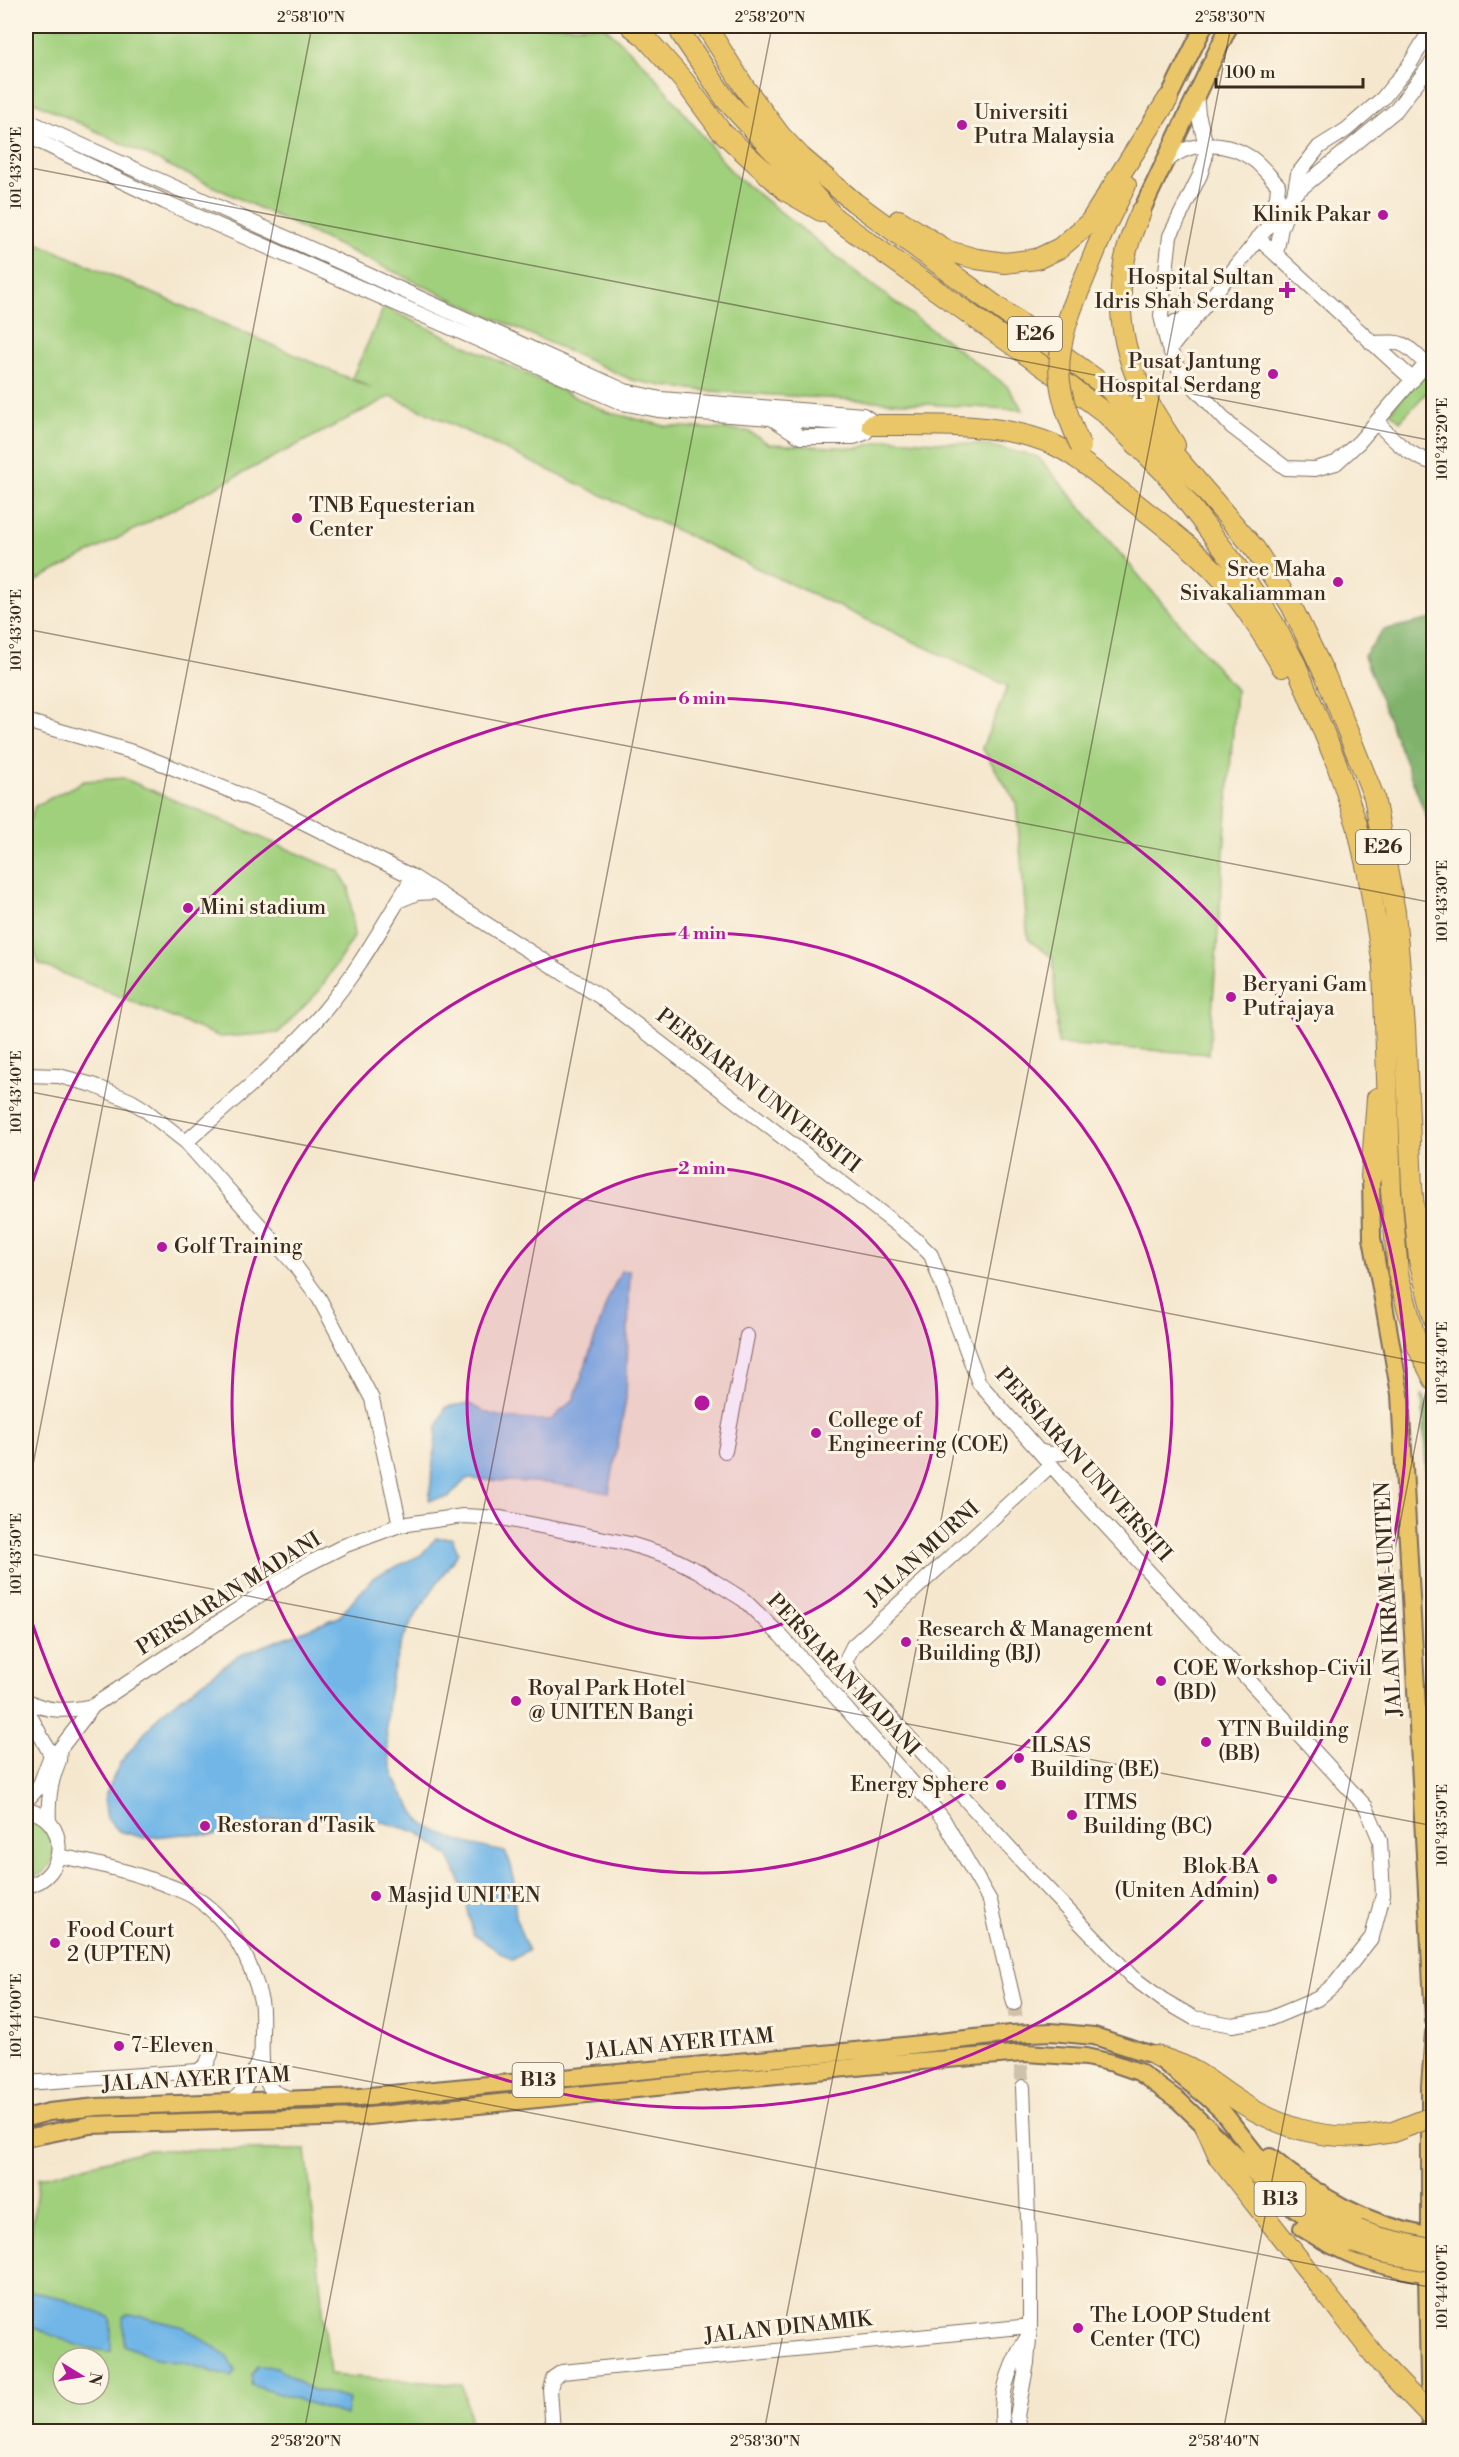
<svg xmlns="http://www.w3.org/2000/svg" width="1459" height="2457" font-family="'Libre Bodoni',serif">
	<rect width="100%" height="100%" fill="#fcf5e5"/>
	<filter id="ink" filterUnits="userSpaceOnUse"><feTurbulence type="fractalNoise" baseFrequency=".0167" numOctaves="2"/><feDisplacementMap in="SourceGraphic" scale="12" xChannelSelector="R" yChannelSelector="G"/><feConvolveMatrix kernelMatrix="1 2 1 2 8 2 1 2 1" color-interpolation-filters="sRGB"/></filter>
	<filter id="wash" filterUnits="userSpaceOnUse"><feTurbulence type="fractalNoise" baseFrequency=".008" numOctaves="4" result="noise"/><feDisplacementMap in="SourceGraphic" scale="24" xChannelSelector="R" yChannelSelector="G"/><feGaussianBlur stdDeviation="1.35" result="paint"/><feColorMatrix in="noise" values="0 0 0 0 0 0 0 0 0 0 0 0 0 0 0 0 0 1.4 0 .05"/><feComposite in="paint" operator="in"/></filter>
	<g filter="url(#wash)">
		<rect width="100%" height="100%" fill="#f5e7ce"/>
		<path fill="#a1d07d" stroke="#6e7d4e" stroke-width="1.5" fill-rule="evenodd" d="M 26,26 L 604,26 L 647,67 L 734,175 L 871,284 L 1007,386 L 1023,410 L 709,391 L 663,386 L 632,380 L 441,294 L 26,98 Z
			M 26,238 L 371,388 L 352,378 L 384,307 L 607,412 L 665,426 L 748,431 L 769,444 L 858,448 L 890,439 L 987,445 L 1038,457 L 1236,690 L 1209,1054 L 1058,1044 L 1053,958 L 1028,939 L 1016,802 L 982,748 L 1008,686 L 391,396 L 26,586 Z
			M 1433,359 L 1433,386 L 1400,421 L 1390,412 Z
			M 123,778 L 339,871 L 349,888 L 354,937 L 319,991 L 278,1033 L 220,1037 L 39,964 L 26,928 L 26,829 L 35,806 L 84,781 Z
			M 26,1815 C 49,1819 63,1850 46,1870 C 42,1874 31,1878 26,1881 Z
			M 147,2150 L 306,2150 L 330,2375 L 462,2385 L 473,2431 L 26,2432 L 26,2282 L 38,2178 ZM 63,2358 L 99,2358 L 99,2394 L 63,2394 Z"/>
		<path fill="#80b26c" stroke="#5e6e45" stroke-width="1.5" d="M 1433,619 L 1434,820 L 1429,823 L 1364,656 L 1383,630 Z
			M 1422,1394 L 1433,1416 L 1433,1589 Z"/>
		<path fill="#71b6e7" stroke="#567082" stroke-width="1.5" d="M 621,1271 L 630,1271 L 626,1399 L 609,1493 L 549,1483 L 466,1479 L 449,1497 L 429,1500 L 437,1427 L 446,1407 L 469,1403 C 493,1420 522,1420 551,1420 L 574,1399 L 608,1299 Z
			M 436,1538 L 452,1538 L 458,1553 C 441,1578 409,1620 400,1647 C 384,1697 376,1760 410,1805 C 414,1811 418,1819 423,1823 C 444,1839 480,1847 505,1852 C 517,1871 513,1894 516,1916 C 518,1928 524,1940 528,1951 L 512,1960 L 473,1934 L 464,1890 L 449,1857 L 417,1832 L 383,1822 L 331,1818 L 279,1818 L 215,1835 L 184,1834 L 144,1838 L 119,1831 L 106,1817 L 105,1796 L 120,1763 L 162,1712 L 238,1656 L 339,1617 L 374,1577 L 421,1555 Z
			M 26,2291 L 58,2297 L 109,2317 L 111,2320 L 111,2351 C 83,2351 52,2335 26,2324 Z
			M 130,2314 L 184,2327 L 227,2356 L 235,2371 L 231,2377 L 184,2363 L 156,2359 L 124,2345 L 123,2317 Z
			M 258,2366 L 277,2367 L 307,2388 L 349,2399 L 346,2415 L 251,2385 L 252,2374 Z"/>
	</g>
	<g filter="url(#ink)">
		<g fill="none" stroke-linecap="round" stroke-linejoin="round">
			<path stroke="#d0c1ab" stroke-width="14" stroke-dasharray="14 7" stroke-linecap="butt" d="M 1014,2003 L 1023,2087"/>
			<g stroke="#7c6c5c" stroke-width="16">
				<path id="minor" d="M 1196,94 L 1198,114 L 1206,145 L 1205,159 L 1200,175 L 1170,236 L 1161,316 L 1168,346 L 1180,372 L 1232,427 L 1286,468 L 1315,469 L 1336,463 L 1359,442 L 1426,364 C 1402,340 1403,342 1371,343
					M 26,120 L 625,391 L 661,399 L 863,415 L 869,419 L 872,425
					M 26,135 L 165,202 L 622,403 L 658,410 L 870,425
					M 1166,162 C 1190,139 1228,141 1254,160 C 1263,167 1270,177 1278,185 L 1277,198 L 1265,218
					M 1258,238 L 1413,380
					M 1276,254 L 1281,228 L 1294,194 L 1298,174 L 1319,147 L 1346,130 L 1383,98 L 1408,67 L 1433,26
					M 1178,338 L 1172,336 L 1171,328 L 1175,322 L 1182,321 L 1191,310
					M 1170,349 L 1294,194 L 1396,110 L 1434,60
					M 773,419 L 801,437 L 854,437 L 865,433 L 872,425
					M 1377,422 C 1393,440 1409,456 1434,463
					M 26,721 L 136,753 L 281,811 L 413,877 L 599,996 L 914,1238 L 931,1255 L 979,1383 L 1074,1491 L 1366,1807 L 1380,1840 L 1383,1895 L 1372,1937 L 1335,1984 L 1317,1999 L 1269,2019 L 1232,2025 L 1194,2018 L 1163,2000 L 1132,1977 L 1038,1879 L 853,1676 L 845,1662 L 853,1646 L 1051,1465
					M 398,901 L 417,893 L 436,892
					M 26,1075 L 59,1076 L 93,1085 L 131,1101 L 144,1109 L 186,1142 L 294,1264 L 319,1298 L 372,1399 L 400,1525
					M 186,1142 C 233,1100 284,1059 325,1010 C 359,970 385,921 413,877
					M 725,1451 L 747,1336
					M 1039,1451 L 1049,1454 L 1063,1453
					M 26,1700 C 48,1713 68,1711 93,1706
					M 26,1708 L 51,1755 L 59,1758
					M 26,1801 L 39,1787 L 51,1755 L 59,1750 L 93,1706 L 300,1568 L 346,1545 L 400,1525 L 463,1516 L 501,1518 L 630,1544 L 668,1556 L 698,1571 L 744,1600 L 781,1636 L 926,1798 L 943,1819 L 990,1901 L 1014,2003
					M 26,1810 C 70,1817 69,1878 26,1886
					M 49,1822 C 48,1806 49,1793 53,1778 C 56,1768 61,1761 59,1750
					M 59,1856 C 95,1863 129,1871 164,1884 C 175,1888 187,1892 197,1899 C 231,1921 252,1962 261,2001 C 266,2026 254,2069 272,2090 C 276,2094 283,2096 288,2098
					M 26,2083 L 198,2071 L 206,2065 L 211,2054
					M 232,2101 C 249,2087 254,2073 261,2053
					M 553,2432 L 550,2389 L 553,2378 L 562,2372 L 1030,2326
					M 1004,2432 C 997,2398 1010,2364 1028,2336
					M 1021,2432 L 1017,2416 L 1027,2363 L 1030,2326 L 1030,2272 L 1023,2087"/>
			</g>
			<g stroke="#7c6c5c" stroke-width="20">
				<path id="major" d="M 1168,99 L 1204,26
					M 1141,212 L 1229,26
					M 1371,1177 L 1372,1238 L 1400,1394 L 1434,2021
					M 26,2118 L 49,2112 L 97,2107 L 359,2097 L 876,2049 L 1011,2034 L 1051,2032 L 1094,2036 L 1156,2056 L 1206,2096 L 1222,2111 L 1262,2162 L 1284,2184 L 1330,2217 L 1356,2229
					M 26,2138 L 90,2125 L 359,2117 L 896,2063 L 1026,2053 L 1086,2057 L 1113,2063 L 1139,2072 L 1179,2101 L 1280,2198 L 1323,2228 L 1353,2242
					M 1270,2157 C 1319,2198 1364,2223 1427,2236
					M 1302,2228 C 1345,2255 1373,2266 1423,2273
					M 1430,2235 L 1430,2086 L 1434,2033
					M 1427,2274 L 1430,2432"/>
			</g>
			<g stroke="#7c6c5c" stroke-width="22">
				<path id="highway" d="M 631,26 L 645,37 L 684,81 L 721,131 L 786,191 L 821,211
					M 678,26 L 682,35 L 726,100 L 836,219 L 1048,370 L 1105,413 L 1165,473 L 1237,567 L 1273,622 L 1296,665 L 1336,762 L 1357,825 L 1368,874 L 1383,965 L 1391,1191 L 1398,1273 L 1418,1348 L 1434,1380
					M 706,26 L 745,88 L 781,136 L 801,157 L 854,202 L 1108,388 L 1177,458 L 1255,549 L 1291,605 L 1326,677 L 1374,797 L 1395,912 L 1405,1027 L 1412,1187 L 1419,1260 L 1434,1319
					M 1141,212 C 1114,268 1114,329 1140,386 C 1149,406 1163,426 1175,445
					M 899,220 L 948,251 L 977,259 L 1005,263 L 1037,259 L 1060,248 L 1090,222 L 1168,99
					M 1072,308 L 1106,225 L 1126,185
					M 872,425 C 927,425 1001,422 1052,444 C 1076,455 1099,475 1120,491 C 1159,522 1201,552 1232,591 C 1251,615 1267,641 1282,667
					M 1371,1177 L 1377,1098
					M 1156,2056 C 1168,2060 1182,2064 1194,2071 C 1210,2080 1224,2092 1240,2102 C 1279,2127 1319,2139 1366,2136
					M 1206,2127 L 1220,2159 L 1383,2366"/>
			</g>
			<use href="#minor" stroke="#fff" stroke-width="14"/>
			<use href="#major" stroke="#ebc669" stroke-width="16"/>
			<use href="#highway" stroke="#ebc669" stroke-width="20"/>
			<g stroke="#7c6c5c" stroke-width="22" stroke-linecap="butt">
				<path id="highway-bridge" d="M 1072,308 C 1051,365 1057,393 1081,447
					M 1366,2136 L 1393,2132 L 1434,2116
					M 1358,2230 L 1377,2237 L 1425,2248
					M 1353,2242 L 1382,2252 L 1434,2262
					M 1383,2366 L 1434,2419"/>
			</g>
			<use href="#highway-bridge" stroke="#ebc669" stroke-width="20"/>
		</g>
	</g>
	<path fill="none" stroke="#3b2a1e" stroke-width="1.5" stroke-opacity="0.45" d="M 26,167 L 1434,441M 26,629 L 1434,903M 26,1091 L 1434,1365M 26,1501 L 312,26M 26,1553 L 1434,1826M 26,2015 L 1434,2288M 304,2432 L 772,26M 764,2432 L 1231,26M 1223,2432 L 1434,1349"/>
	<circle cx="702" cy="1403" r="235" fill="#b5179e" fill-opacity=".12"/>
	<g fill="none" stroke="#b5179e" stroke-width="3">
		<circle cx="702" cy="1403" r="235"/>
		<circle cx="702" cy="1403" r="470"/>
		<path d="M26 1203A705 705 0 1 1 26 1603"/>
	</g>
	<g fill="#b5179e" stroke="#fcf5e5" stroke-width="2">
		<circle cx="962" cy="125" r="6"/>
		<circle cx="1383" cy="215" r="6"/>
		<path d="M1284 281h6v6h6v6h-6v6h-6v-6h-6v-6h6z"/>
		<circle cx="1273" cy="374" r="6"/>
		<circle cx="297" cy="518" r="6"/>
		<circle cx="1338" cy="582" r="6"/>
		<circle cx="188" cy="908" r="6"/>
		<circle cx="1231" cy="997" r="6"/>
		<circle cx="162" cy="1247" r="6"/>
		<circle cx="816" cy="1433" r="6"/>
		<circle cx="906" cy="1642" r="6"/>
		<circle cx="1161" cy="1681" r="6"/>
		<circle cx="516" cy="1701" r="6"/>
		<circle cx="1206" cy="1742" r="6"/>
		<circle cx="1019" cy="1758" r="6"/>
		<circle cx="1001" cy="1785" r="6"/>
		<circle cx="1072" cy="1815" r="6"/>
		<circle cx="205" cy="1826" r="6"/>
		<circle cx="1272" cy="1879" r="6"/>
		<circle cx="376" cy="1896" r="6"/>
		<circle cx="55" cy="1943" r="6"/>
		<circle cx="119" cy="2046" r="6"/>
		<circle cx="1078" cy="2328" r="6"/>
	</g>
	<g text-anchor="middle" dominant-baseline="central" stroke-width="6" stroke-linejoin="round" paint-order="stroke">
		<g fill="#fcf5e5" stroke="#75675a" stroke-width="1.5">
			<rect x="1008" y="317" width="54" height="34" rx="4.5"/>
			<rect x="1356" y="830" width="54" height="34" rx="4.5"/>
			<rect x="512.5" y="2063" width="51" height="34" rx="4.5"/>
			<rect x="1254.5" y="2182" width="51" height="34" rx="4.5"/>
		</g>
		<g font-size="20" font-weight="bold" fill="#3b2a1e">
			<text x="1035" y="334">E26</text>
			<text x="1383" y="847">E26</text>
			<text x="538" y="2080">B13</text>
			<text x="1280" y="2199">B13</text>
		</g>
		<g font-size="21" fill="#3b2a1e" stroke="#fcf5e5" text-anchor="start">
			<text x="974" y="113">Universiti<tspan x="974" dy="24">Putra Malaysia</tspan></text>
			<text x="1371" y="215" text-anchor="end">Klinik Pakar</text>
			<text x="1274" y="278" text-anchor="end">Hospital Sultan<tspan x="1274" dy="24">Idris Shah Serdang</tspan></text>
			<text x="1261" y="362" text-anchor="end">Pusat Jantung<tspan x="1261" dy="24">Hospital Serdang</tspan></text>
			<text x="309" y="506">TNB Equesterian<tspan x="309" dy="24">Center</tspan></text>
			<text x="1326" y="570" text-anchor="end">Sree Maha<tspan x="1326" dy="24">Sivakaliamman</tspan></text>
			<text x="200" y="908">Mini stadium</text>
			<text x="1243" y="985">Beryani Gam<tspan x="1243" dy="24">Putrajaya</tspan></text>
			<text x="174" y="1247">Golf Training</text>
			<text x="828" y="1421">College of<tspan x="828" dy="24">Engineering (COE)</tspan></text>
			<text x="918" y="1630">Research &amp; Management<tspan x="918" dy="24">Building (BJ)</tspan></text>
			<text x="1173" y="1669">COE Workshop-Civil<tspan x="1173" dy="24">(BD)</tspan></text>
			<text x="528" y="1689">Royal Park Hotel<tspan x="528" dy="24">@ UNITEN Bangi</tspan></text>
			<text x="1218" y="1730">YTN Building<tspan x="1218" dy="24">(BB)</tspan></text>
			<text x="1031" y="1746">ILSAS<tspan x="1031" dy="24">Building (BE)</tspan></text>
			<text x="989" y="1785" text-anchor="end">Energy Sphere</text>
			<text x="1084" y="1803">ITMS<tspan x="1084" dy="24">Building (BC)</tspan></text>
			<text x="217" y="1826">Restoran d'Tasik</text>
			<text x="1260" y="1867" text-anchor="end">Blok BA<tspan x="1260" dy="24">(Uniten Admin)</tspan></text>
			<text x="388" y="1896">Masjid UNITEN</text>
			<text x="67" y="1931">Food Court<tspan x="67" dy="24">2 (UPTEN)</tspan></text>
			<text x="131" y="2046">7-Eleven</text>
			<text x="1090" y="2316">The LOOP Student<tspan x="1090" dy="24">Center (TC)</tspan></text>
		</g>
		<g font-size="21" fill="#3b2a1e" stroke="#fcf5e5">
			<text transform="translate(758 1091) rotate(38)">PERSIARAN UNIVERSITI</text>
			<text transform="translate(1083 1465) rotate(48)">PERSIARAN UNIVERSITI</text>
			<text transform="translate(923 1554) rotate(-42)">JALAN MURNI</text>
			<text transform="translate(229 1594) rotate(-32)">PERSIARAN MADANI</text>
			<text transform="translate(1389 1599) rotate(-93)">JALAN IKRAM-UNITEN</text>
			<text transform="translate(843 1675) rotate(47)">PERSIARAN MADANI</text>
			<text transform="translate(680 2044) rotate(-5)">JALAN AYER ITAM</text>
			<text transform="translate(196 2080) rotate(-3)">JALAN AYER ITAM</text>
			<text transform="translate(788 2328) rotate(-6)">JALAN DINAMIK</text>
		</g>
	</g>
	<circle cx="702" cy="1403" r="9" fill="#b5179e" stroke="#fcf5e5" stroke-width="3"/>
	<g font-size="18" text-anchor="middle" font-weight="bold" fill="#b5179e" stroke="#fcf5e5" stroke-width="6" stroke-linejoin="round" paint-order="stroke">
		<text x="702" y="704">6 min</text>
		<text x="702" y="939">4 min</text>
		<text x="702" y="1174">2 min</text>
	</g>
	<rect width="1459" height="2457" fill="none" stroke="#fcf5e5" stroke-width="66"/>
	<g transform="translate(81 2376) rotate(101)"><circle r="28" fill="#fcf5e5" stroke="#afa495" stroke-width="1.5"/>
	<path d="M0-4.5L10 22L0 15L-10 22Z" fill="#b5179e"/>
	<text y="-9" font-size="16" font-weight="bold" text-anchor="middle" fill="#3b2a1e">N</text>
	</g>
	<path d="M1216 78v9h147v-9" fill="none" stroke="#3b2a1e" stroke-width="3"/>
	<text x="1225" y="78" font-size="18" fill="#3b2a1e" stroke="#fcf5e5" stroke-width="4.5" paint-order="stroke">100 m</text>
	<rect x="33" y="33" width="1393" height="2391" fill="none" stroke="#3b2a1e" stroke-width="2"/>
	<g font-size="15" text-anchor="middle" fill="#3b2a1e">
		<text x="311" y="22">2°58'10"N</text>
		<text x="770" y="22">2°58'20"N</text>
		<text x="1230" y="22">2°58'30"N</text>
		<text transform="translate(16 168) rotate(-90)" y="5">101°43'20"E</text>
		<text transform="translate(1442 439) rotate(-90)" y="5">101°43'20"E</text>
		<text transform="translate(16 630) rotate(-90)" y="5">101°43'30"E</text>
		<text transform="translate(1442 901) rotate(-90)" y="5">101°43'30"E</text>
		<text transform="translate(16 1092) rotate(-90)" y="5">101°43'40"E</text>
		<text transform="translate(1442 1363) rotate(-90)" y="5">101°43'40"E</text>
		<text transform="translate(16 1554) rotate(-90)" y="5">101°43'50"E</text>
		<text transform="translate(1442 1825) rotate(-90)" y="5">101°43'50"E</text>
		<text transform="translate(16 2016) rotate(-90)" y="5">101°44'00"E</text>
		<text transform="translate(1442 2287) rotate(-90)" y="5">101°44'00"E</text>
		<text x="306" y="2446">2°58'20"N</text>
		<text x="765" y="2446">2°58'30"N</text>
		<text x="1224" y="2446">2°58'40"N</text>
	</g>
</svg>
